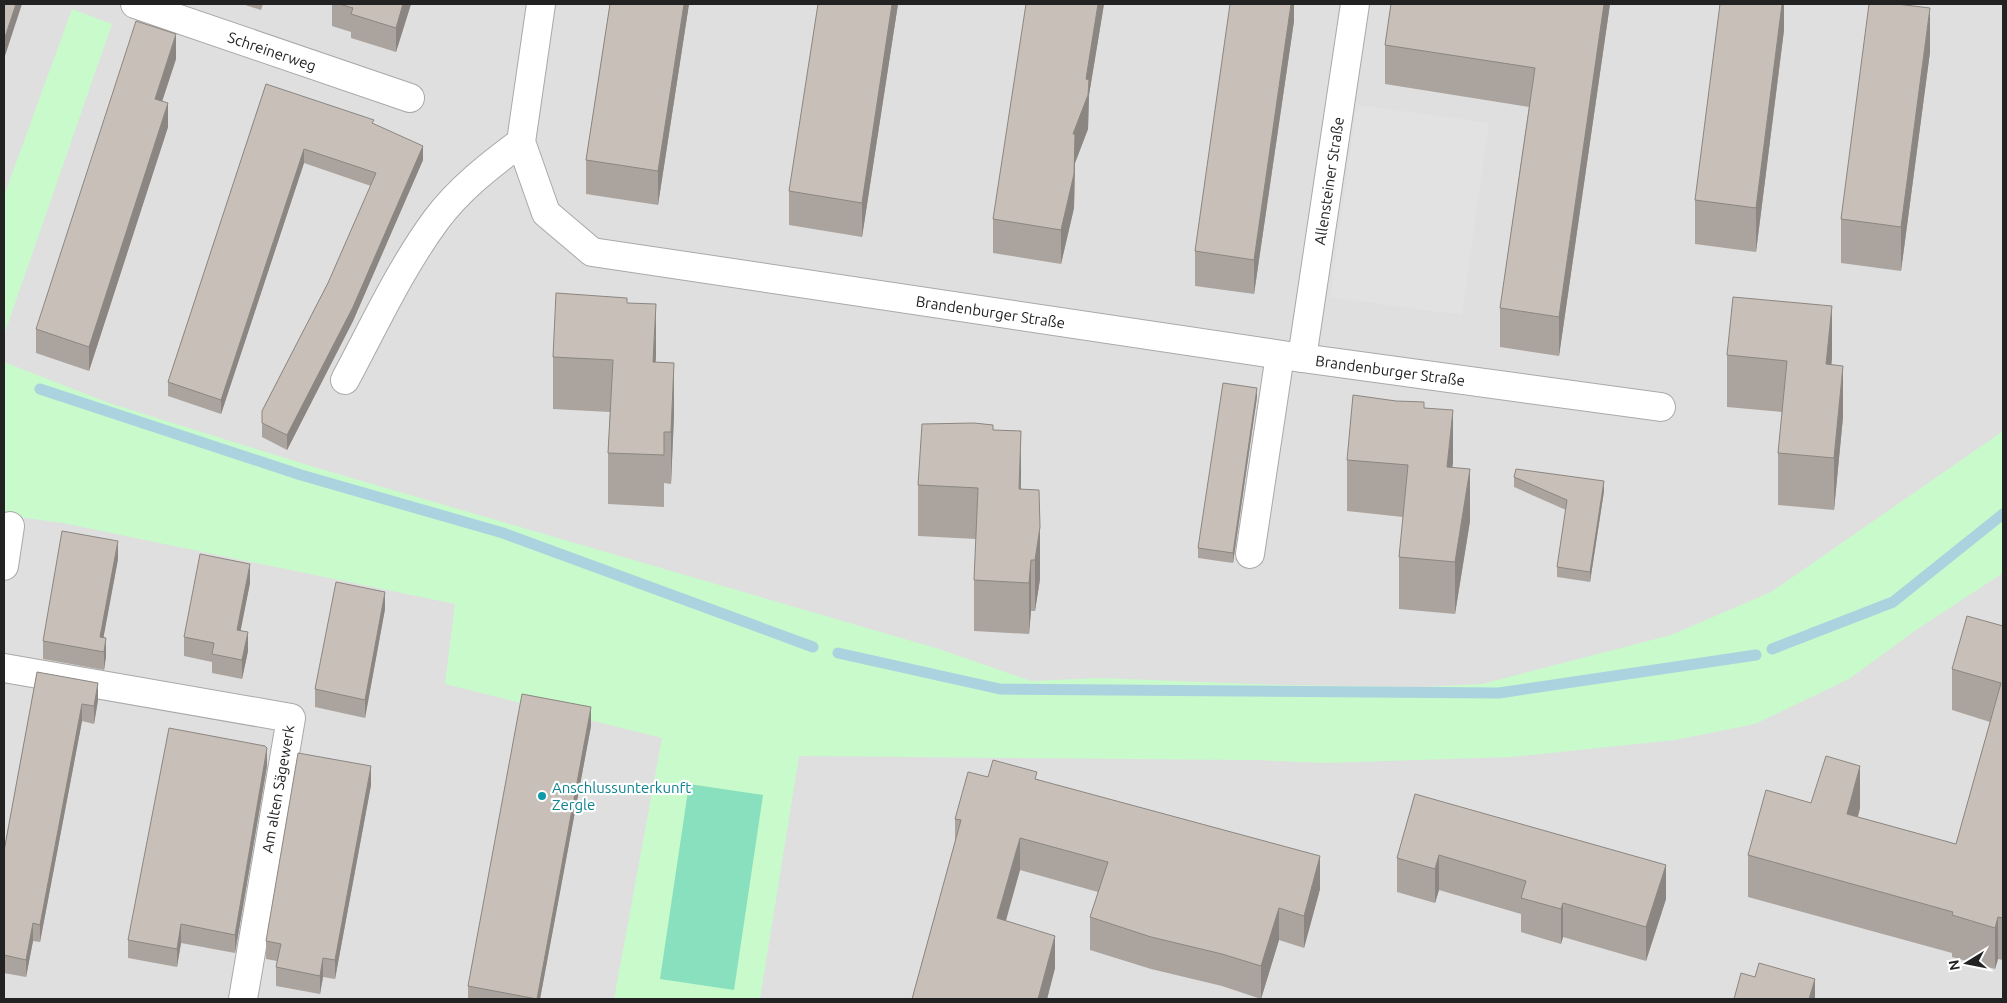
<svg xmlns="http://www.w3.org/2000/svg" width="2007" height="1003" font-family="Ubuntu,sans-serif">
	<rect width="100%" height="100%" fill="#f2efe9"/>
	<path fill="#e0dfdf" d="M 4,4 L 2003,4 L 2003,999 L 4,999 Z"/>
	<path fill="#c8facc" d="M 72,9 L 112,24 L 4,335 L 4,196 Z
		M 4,362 L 109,403 L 314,467 L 939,649 L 1031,681 L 1100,678 L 1280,685 L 1422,687 L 1482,684 L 1671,635 L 1771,592 L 2003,431 L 2003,573 L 1916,630 L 1849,679 L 1755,724 L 1675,740 L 1512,757 L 1325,763 L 1255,760 L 799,756 L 760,999 L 614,999 L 662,738 L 445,684 L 455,604 L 63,523 L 4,515 Z"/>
	<path fill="#88e0be" d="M 689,784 L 763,795 L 734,990 L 660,979 Z"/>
	<path fill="#e2e2e2" d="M 1357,105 L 1489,123 L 1462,315 L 1330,297 Z"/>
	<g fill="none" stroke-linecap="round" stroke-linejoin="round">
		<path stroke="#aad3df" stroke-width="11" d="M 40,389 L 301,475 L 503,533 L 813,647
			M 1772,649 L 1893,602 L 2003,514
			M 838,653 L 1000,689 L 1499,693 L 1756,655"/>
		<g stroke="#a9a9a9" stroke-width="30">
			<g id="minor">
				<path id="s1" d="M 135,4 L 410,98"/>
				<path id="s2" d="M 541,4 L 521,142 L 546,213 L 592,252 L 1302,358 L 1661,407"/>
				<path id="s3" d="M 1302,358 L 1355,4"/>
				<path d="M 345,380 C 374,326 400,269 436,220 C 459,189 490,165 521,142"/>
				<path d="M 1250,554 L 1280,355"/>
				<path d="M 4,566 L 10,526"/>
				<path d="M 4,668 L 291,718 L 243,999"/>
			</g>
		</g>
		<use href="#minor" stroke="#fff" stroke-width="28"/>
	</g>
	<path fill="#aba49e" d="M 242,4 L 263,4 L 261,10 Z
		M 332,4 L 411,4 L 396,52 L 351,38 L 351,32 L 332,26 Z
		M 610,4 L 689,4 L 658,205 L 586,194 L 586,160 Z
		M 898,4 L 862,237 L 789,225 L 789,191 Z
		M 1104,4 L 1089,95 L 1088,129 L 1075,163 L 1074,208 L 1061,264 L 993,253 L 993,219 Z
		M 1294,4 L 1294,21 L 1254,294 L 1195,286 L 1195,251 Z
		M 1391,4 L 1610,4 L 1559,356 L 1500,347 L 1500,308 L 1529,107 L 1385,84 L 1385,45 Z
		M 1784,4 L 1784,30 L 1756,252 L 1695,244 L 1695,200 Z
		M 1930,52 L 1901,271 L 1841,263 L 1841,219 Z
		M 176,59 L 162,101 L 168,127 L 89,371 L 36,353 L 36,329 Z
		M 266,84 L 374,124 L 423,160 L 353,321 L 287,450 L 262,437 L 262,411 L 328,283 L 371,186 L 304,163 L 221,414 L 168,396 L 168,382 Z
		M 627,303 L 656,356 L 655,362 L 674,415 L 671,484 L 664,483 L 664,507 L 608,504 L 608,453 L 610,412 L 553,409 L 553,357 Z
		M 1727,355 L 1832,358 L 1831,365 L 1843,417 L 1834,510 L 1778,505 L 1778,453 L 1782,412 L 1727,407 Z
		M 1257,397 L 1233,563 L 1198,558 L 1198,548 Z
		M 1424,408 L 1453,462 L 1452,467 L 1470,521 L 1455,614 L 1399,609 L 1399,557 L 1403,517 L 1347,511 L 1347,460 Z
		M 993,430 L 1021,489 L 1040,579 L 1035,611 L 1031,611 L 1029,634 L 974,631 L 974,580 L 976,539 L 918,536 L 918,485 Z
		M 1514,477 L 1604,491 L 1590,582 L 1557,577 L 1557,567 L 1566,510 L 1514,487 Z
		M 118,559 L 103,638 L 106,656 L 104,670 L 43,659 L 43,641 Z
		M 250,583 L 240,630 L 248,651 L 242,679 L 212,673 L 212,662 L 184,656 L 184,637 Z
		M 385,609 L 365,718 L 315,707 L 315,689 Z
		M 2003,626 L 2003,960 L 1998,959 L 1995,969 L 1952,957 L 1952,953 L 1748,897 L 1748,855 L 1811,803 L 1860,808 L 1858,817 L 1956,844 L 1990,722 L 1952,710 L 1952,669 Z
		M 37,672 L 98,700 L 94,724 L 82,721 L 40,942 L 33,941 L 26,977 L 4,973 L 4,851 Z
		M 591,726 L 540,999 L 468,999 L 468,986 Z
		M 267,766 L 235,953 L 181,943 L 177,967 L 128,958 L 128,940 Z
		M 988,777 L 1037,779 L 1320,889 L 1304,948 L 1279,940 L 1261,999 L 1222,986 L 1151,969 L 1090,950 L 1090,917 L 1098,892 L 1020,870 L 1006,921 L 1055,968 L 1047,999 L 912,999 L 955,842 L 955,819 Z
		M 371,785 L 335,979 L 323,977 L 320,994 L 276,986 L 276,967 L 277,961 L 266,959 L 266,941 Z
		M 1415,794 L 1666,899 L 1646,961 L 1563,937 L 1561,944 L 1521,932 L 1521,914 L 1439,890 L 1435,903 L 1397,892 L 1397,858 Z"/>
	<path fill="#8b8681" d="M 16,4 L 22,4 L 4,59 L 4,40 Z
		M 403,4 L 411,4 L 396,52 L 396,28 Z
		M 684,4 L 689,4 L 658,205 L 658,171 Z
		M 892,4 L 898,4 L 862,237 L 862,203 Z
		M 1098,4 L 1104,4 L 1089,95 L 1088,129 L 1075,163 L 1074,208 L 1061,264 L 1061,230 L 1073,134 L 1086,79 Z
		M 1291,4 L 1294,4 L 1294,21 L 1254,294 L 1254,260 Z
		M 1604,4 L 1610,4 L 1559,356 L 1559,317 Z
		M 1782,4 L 1784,4 L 1784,30 L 1756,252 L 1756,208 Z
		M 1930,8 L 1930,52 L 1901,271 L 1901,227 Z
		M 176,34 L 176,59 L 155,123 L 155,99 Z
		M 168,103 L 168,127 L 89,371 L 89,347 Z
		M 423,146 L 423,160 L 353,321 L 287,450 L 287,435 Z
		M 304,149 L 304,163 L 221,414 L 221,400 Z
		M 656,304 L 656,356 L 653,414 L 653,362 Z
		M 1832,306 L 1832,358 L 1826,416 L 1826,364 Z
		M 674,363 L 674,415 L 671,484 L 671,432 Z
		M 1843,366 L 1843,417 L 1834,510 L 1834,458 Z
		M 1257,388 L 1257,397 L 1233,563 L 1233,553 Z
		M 1453,410 L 1453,462 L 1447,519 L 1447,467 Z
		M 1021,431 L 1021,483 L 1019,541 L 1019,489 Z
		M 1470,469 L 1470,521 L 1455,614 L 1455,562 Z
		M 1604,481 L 1604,491 L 1590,582 L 1590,572 Z
		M 1040,527 L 1040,579 L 1035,611 L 1035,560 Z
		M 118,541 L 118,559 L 101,651 L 100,637 Z
		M 1031,560 L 1031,611 L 1029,634 L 1029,583 Z
		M 250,564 L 250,583 L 237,649 L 237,630 Z
		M 385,592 L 385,609 L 365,718 L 365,700 Z
		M 248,632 L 248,651 L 242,679 L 242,660 Z
		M 106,638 L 106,656 L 104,670 L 104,652 Z
		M 98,683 L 98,700 L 94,724 L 94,706 Z
		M 82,704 L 82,721 L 40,942 L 40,925 Z
		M 591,707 L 591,726 L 540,999 L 537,999 Z
		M 267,748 L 267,766 L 235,953 L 235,935 Z
		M 371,766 L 371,785 L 335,979 L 335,960 Z
		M 1860,766 L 1860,808 L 1847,855 L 1847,814 Z
		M 1020,838 L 1020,870 L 997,951 L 997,918 Z
		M 1439,855 L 1439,890 L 1435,903 L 1435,869 Z
		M 1320,856 L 1320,889 L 1304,948 L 1304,916 Z
		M 1666,865 L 1666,899 L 1646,961 L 1646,927 Z
		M 1563,903 L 1563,937 L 1561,944 L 1561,909 Z
		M 1279,908 L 1279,940 L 1261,999 L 1261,966 Z
		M 1998,917 L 1998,959 L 1995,969 L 1995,928 Z
		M 33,923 L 33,941 L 26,977 L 26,960 Z
		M 181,924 L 181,943 L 177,967 L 177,949 Z
		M 1055,936 L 1055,968 L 1047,999 L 1038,999 Z
		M 323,958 L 323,977 L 320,994 L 320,976 Z
		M 1815,979 L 1815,999 L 1809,999 Z"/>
	<path fill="#c7bfb8" stroke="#8b8681" d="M 4,4 L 16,4 L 4,40 Z
		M 339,4 L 403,4 L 396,28 L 351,14 L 353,8 Z
		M 610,4 L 684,4 L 658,171 L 586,160 Z
		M 818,4 L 892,4 L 862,203 L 789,191 Z
		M 1026,4 L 1098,4 L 1086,79 L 1089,80 L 1088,95 L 1073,134 L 1075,134 L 1074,174 L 1061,230 L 993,219 Z
		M 1230,4 L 1291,4 L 1254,260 L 1195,251 Z
		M 1391,4 L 1604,4 L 1559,317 L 1500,308 L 1535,68 L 1385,45 Z
		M 1720,4 L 1782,4 L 1756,208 L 1695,200 Z
		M 1869,4 L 1897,4 L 1930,8 L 1901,227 L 1841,219 Z
		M 136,21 L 176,34 L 155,99 L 168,103 L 89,347 L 36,329 Z
		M 266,84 L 374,120 L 372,123 L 423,146 L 353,307 L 287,435 L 262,423 L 262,411 L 328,283 L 376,173 L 304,149 L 221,400 L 168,382 Z
		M 556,293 L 627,298 L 627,303 L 656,304 L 653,362 L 674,363 L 671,432 L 664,432 L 664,455 L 608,453 L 613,360 L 553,357 Z
		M 1733,297 L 1832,306 L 1826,364 L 1843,366 L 1834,458 L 1778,453 L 1787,361 L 1727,355 Z
		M 1223,383 L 1257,388 L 1233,553 L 1198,548 Z
		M 1353,395 L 1396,401 L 1424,402 L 1424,408 L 1453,410 L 1447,467 L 1470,469 L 1455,562 L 1399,557 L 1408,465 L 1347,460 Z
		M 974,423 L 993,425 L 993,430 L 1021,431 L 1019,489 L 1039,490 L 1040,527 L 1035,560 L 1031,560 L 1029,583 L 974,580 L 978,488 L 918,485 L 922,424 Z
		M 1516,469 L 1604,481 L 1590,572 L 1557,567 L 1567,500 L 1514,477 Z
		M 62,531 L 118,541 L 100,637 L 106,638 L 104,652 L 43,641 Z
		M 200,554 L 250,564 L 237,630 L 248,632 L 242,660 L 212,654 L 214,643 L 184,637 Z
		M 336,582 L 385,592 L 365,700 L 315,689 Z
		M 1967,616 L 2003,626 L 2003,918 L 1998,917 L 1995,928 L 1952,915 L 1953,912 L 1748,855 L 1766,790 L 1811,803 L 1826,756 L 1860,766 L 1847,814 L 1956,844 L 2001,683 L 1952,669 Z
		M 37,672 L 98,683 L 94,706 L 82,704 L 40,925 L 33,923 L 26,960 L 4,955 L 4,851 Z
		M 522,694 L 591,707 L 537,999 L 468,986 Z
		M 169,728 L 265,746 L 267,748 L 235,935 L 181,924 L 177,949 L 128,940 Z
		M 298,753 L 371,766 L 335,960 L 323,958 L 320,976 L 276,967 L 281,944 L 266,941 Z
		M 993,760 L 1037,772 L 1035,779 L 1320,856 L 1304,916 L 1279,908 L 1261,966 L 1222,954 L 1151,937 L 1090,917 L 1108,862 L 1020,838 L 997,918 L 1055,936 L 1038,999 L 912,999 L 961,820 L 955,819 L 968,772 L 988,777 Z
		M 1415,794 L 1666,865 L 1646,927 L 1563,903 L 1561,909 L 1521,898 L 1526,881 L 1439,855 L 1435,869 L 1397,858 Z
		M 1759,963 L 1815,979 L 1809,999 L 1734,999 L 1741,973 L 1755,977 Z"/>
	<circle fill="#0f9aa8" stroke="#fff" stroke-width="2" cx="542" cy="796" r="5"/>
	<g text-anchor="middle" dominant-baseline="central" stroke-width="4.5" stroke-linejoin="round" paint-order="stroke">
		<g font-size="15" fill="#222" stroke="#fff">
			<text stroke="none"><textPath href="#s1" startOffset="145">Schreinerweg</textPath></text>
			<text stroke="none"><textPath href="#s3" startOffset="179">Allensteiner Straße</textPath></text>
			<text stroke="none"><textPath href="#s2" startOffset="678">Brandenburger Straße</textPath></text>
			<text stroke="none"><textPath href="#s2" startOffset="1082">Brandenburger Straße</textPath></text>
			<text transform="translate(278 789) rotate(-80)">Am alten Sägewerk</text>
		</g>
		<g font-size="15" fill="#0d838f" stroke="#fff" text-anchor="start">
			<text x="552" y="787">Anschlussunterkunft<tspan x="552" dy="17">Zergle</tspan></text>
		</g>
	</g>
	<rect width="2007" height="1003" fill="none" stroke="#222222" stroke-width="10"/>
	<g transform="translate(1967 963) rotate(260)" stroke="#ffffff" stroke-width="4" paint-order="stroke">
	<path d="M0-4L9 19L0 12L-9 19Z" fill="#222222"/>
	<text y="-8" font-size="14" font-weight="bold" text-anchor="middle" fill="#222222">N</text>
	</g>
</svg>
